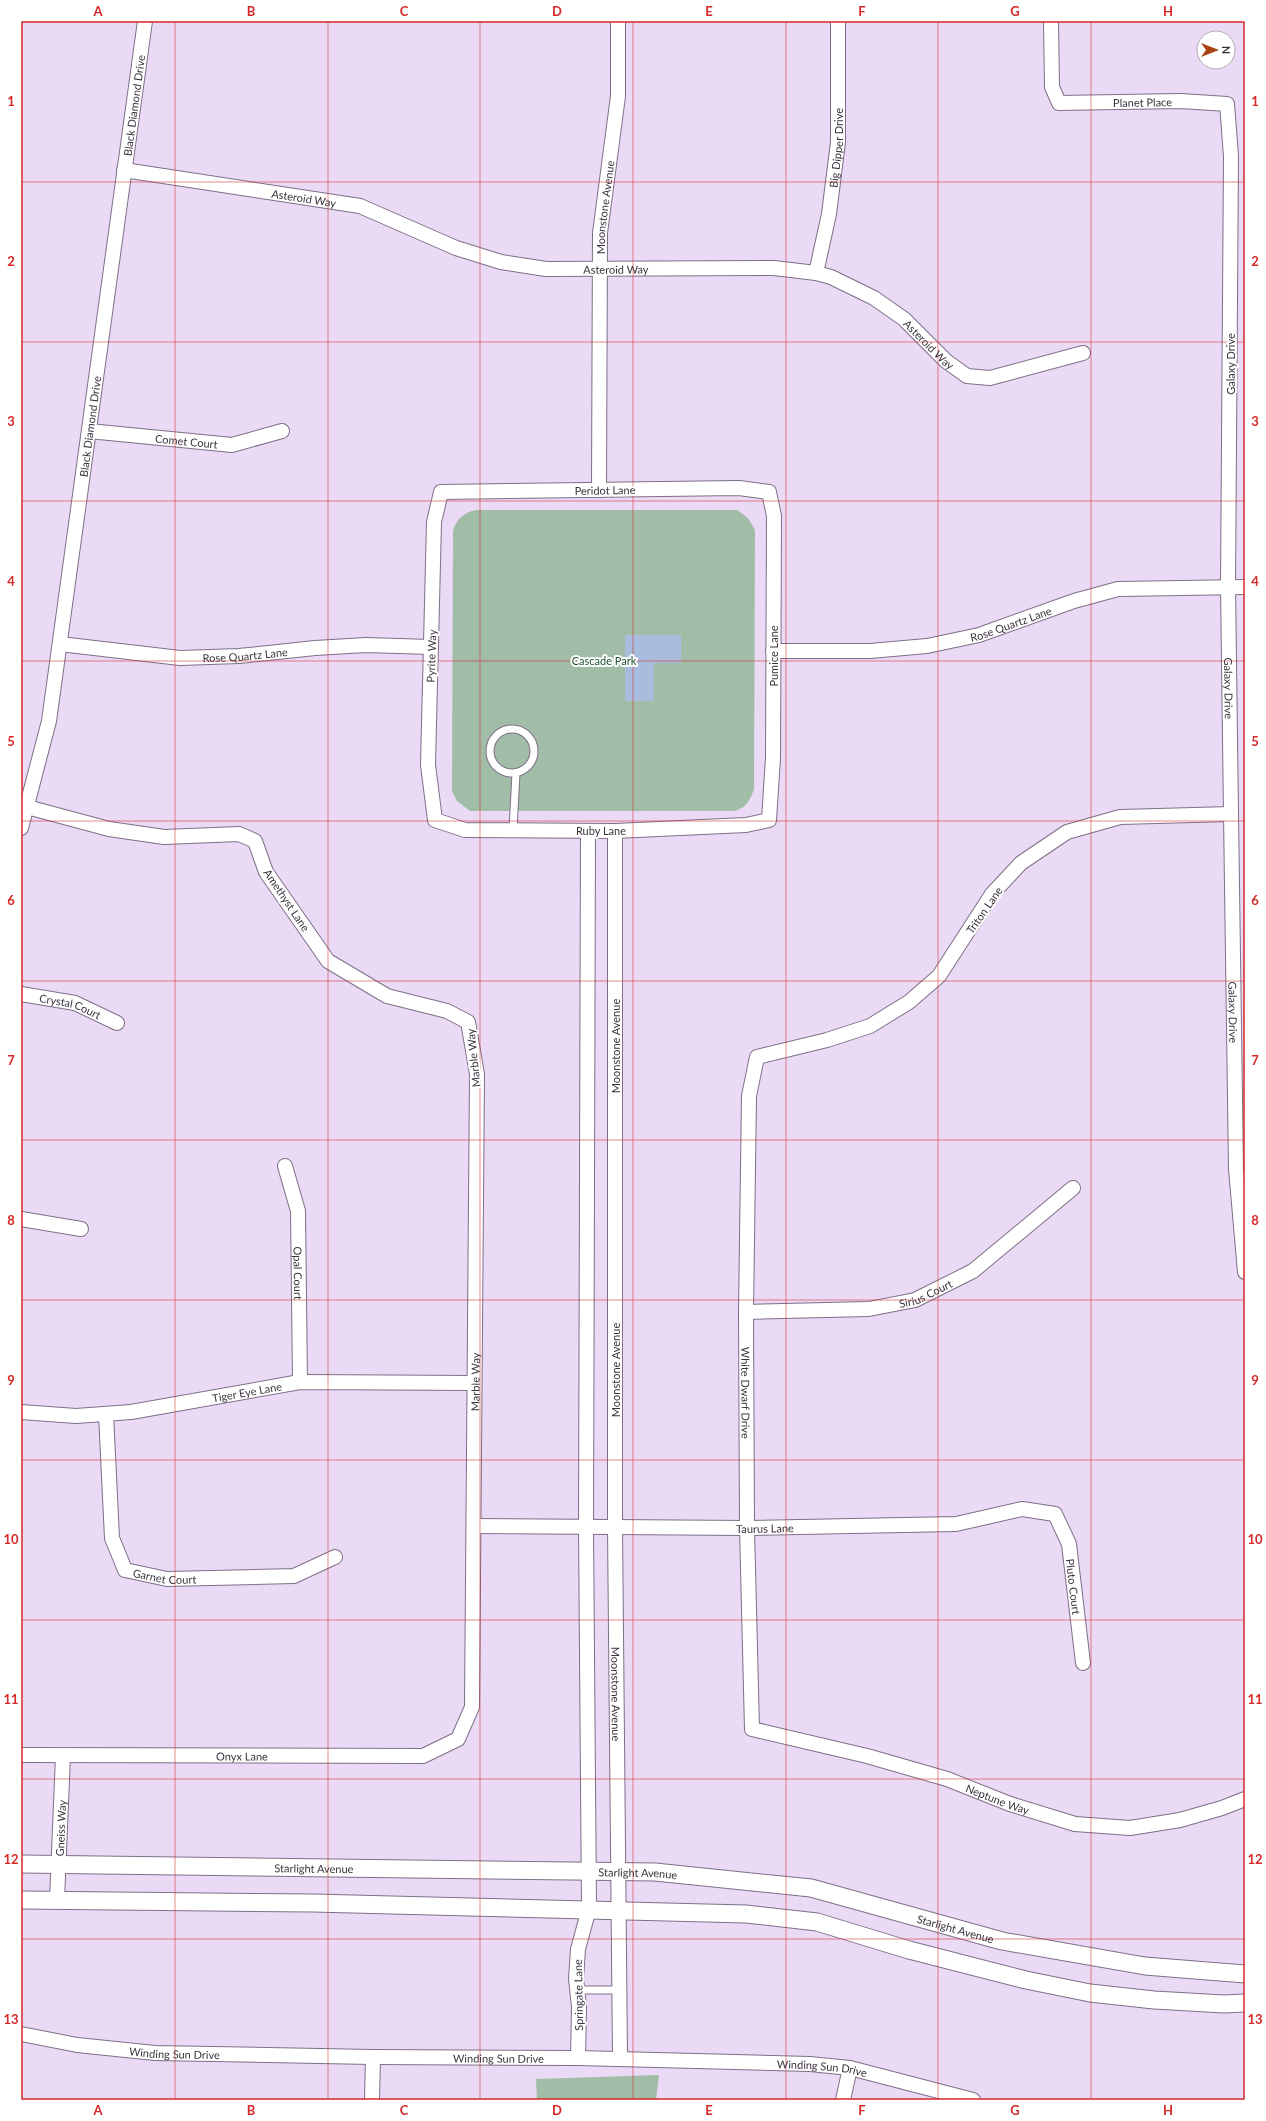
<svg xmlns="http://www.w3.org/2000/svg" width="1266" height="2121" font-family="Lato,sans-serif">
	<rect width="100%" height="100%" fill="#ebdaf5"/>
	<path fill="#a1bda8" d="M 476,510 L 737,510 L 748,518 L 755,530 L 754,789 C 750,800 747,807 735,811 L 470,811 L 457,801 L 452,791 L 453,531 C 456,519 465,512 476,510 Z
		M 659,2075 L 656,2100 L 537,2100 L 536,2079 Z"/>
	<path fill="#a8bddd" d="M 625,635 L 681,635 L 681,663 L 654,663 L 654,701 L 625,701 Z"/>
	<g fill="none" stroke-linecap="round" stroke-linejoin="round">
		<g stroke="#7e6f87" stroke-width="9">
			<path id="service" d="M490 751a22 22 0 1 1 44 0a22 22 0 1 1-44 0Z
				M 513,829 L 516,773
				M 577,1990 L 619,1990"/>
		</g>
		<g stroke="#7e6f87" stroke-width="16">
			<g id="minor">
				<path id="s1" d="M 1051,21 L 1052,87 L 1059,103 L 1181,101 L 1227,104 L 1231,156 L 1228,586 L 1231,814 L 1236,1169 L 1245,1272"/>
				<path id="s2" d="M 124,170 L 360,206 L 456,248 L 501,262 L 546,269 L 774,268 L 816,273 L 831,277 L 874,298 L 904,319 L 946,361 L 967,376 L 990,378 L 1083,353"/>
				<path id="s3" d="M 816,273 L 829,214 L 838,142 L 838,21"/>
				<path id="s4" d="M 89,431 L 232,445 L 282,431"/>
				<path d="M 739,488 L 769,492 L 774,516 L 773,758 L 769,820 L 746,825 L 615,831 L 465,830 L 435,820 L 428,765 L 434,522 L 441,492 Z"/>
				<path id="s5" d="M 599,490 L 600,233 L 618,96 L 618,21"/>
				<path id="s6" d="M 60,644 L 180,658 L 239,656 L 315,648 L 366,645 L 431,647"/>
				<path id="s7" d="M 773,651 L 870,651 L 927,646 L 979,635 L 1074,601 L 1118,589 L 1245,587"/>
				<path id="s8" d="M 1231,814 L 1120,817 L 1067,832 L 1021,863 L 992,894 L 939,976 L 909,1002 L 870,1026 L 827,1040 L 757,1057 L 749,1096 L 746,1312 L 747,1528 L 752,1729 L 867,1756 L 947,1779 L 1010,1804 L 1075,1824 L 1130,1828 L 1180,1820 L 1222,1808 L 1245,1799"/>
				<path id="s9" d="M 21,828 L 49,721 L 145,21"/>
				<path id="s10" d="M 615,831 L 615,1527 L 620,2059"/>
				<path id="s11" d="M 21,994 L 75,1003 L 117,1023"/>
				<path id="s12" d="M 285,1166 L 298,1211 L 300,1382"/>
				<path d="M 21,1219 L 81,1229"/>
				<path id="s13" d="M 746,1312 L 869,1309 L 915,1300 L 973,1271 L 1073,1188"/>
				<path id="s14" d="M 21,1412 L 76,1416 L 131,1412 L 300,1382 L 474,1383"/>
				<path id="s15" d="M 106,1414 L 112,1538 L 125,1570 L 167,1579 L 294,1576 L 335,1557"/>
				<path id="s16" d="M 474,1526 L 747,1528 L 956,1524 L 1022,1509 L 1055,1514 L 1069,1544 L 1083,1663"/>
				<path id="s17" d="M 21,1755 L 423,1756 L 458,1739 L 472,1707 L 477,1074 L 468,1022 L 447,1011 L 387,996 L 328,961 L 266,872 L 255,841 L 239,834 L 164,837 L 109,829 L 27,807"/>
				<path id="s18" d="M 57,1900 L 63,1756"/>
				<path id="s19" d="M 21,2034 L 77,2045 L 155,2053 L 373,2057 L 578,2058 L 810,2064 L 850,2068 L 973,2100"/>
				<path d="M 578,2058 L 579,2007 L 576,1979 L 578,1949 L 589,1909 L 586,1527 L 588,831"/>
				<path d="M 372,2100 L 373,2057"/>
				<path d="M 843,2100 L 850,2068"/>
			</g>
		</g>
		<g stroke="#7e6f87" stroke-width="19">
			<g id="tertiary">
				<path id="s20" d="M 21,1864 L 655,1872 L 811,1888 L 1002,1941 L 1145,1966 L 1245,1974"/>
				<path d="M 21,1900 L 313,1903 L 746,1914 L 817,1922 L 909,1950 L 1026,1980 L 1090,1993 L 1154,2000 L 1224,2004 L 1245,2003"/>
			</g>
		</g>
		<use href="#service" stroke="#fff" stroke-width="7"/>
		<use href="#minor" stroke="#fff" stroke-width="14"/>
		<use href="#tertiary" stroke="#fff" stroke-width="17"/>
	</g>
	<path fill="none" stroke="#d62828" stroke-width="1" stroke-opacity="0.55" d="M 175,21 L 175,2100M 328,21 L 328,2100M 480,21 L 480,2100M 633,21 L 633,2100M 786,21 L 786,2100M 938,21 L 938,2100M 1091,21 L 1091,2100M 21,182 L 1245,182M 21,342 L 1245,342M 21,501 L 1245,501M 21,661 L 1245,661M 21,821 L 1245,821M 21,981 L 1245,981M 21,1140 L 1245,1140M 21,1300 L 1245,1300M 21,1460 L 1245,1460M 21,1620 L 1245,1620M 21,1779 L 1245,1779M 21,1939 L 1245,1939"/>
	<g text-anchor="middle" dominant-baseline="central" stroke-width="4" stroke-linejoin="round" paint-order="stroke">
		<g font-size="11" fill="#3a333e" stroke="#fff">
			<text stroke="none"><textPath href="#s1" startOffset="167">Planet Place</textPath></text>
			<text stroke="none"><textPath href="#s9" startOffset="732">Black Diamond Drive</textPath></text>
			<text stroke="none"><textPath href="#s3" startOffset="127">Big Dipper Drive</textPath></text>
			<text stroke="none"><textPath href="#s2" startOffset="182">Asteroid Way</textPath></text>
			<text stroke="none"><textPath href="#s5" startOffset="283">Moonstone Avenue</textPath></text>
			<text stroke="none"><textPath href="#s2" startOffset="506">Asteroid Way</textPath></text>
			<text stroke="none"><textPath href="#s2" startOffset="842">Asteroid Way</textPath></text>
			<text transform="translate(1230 364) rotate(-90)">Galaxy Drive</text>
			<text stroke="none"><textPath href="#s9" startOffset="408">Black Diamond Drive</textPath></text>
			<text stroke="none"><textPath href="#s4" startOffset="98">Comet Court</textPath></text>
			<text transform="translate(605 490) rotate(-1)">Peridot Lane</text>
			<text stroke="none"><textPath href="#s7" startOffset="241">Rose Quartz Lane</textPath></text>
			<text stroke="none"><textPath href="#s6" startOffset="186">Rose Quartz Lane</textPath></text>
			<text transform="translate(431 656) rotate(-88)">Pyrite Way</text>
			<text transform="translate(773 656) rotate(-90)">Pumice Lane</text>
			<text stroke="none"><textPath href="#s1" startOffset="836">Galaxy Drive</textPath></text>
			<text x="601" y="830">Ruby Lane</text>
			<text transform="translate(287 900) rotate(56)">Amethyst Lane</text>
			<text transform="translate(984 910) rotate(-55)">Triton Lane</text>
			<text stroke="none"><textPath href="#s11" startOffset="51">Crystal Court</textPath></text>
			<text stroke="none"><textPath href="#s1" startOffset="1160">Galaxy Drive</textPath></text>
			<text transform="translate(615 1046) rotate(-90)">Moonstone Avenue</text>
			<text transform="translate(473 1058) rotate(-96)">Marble Way</text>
			<text stroke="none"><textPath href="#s12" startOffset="109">Opal Court</textPath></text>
			<text stroke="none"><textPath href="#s13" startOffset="182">Sirius Court</textPath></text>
			<text transform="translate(615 1370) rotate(-90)">Moonstone Avenue</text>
			<text stroke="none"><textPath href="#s17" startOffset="801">Marble Way</textPath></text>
			<text stroke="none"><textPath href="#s14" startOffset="228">Tiger Eye Lane</textPath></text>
			<text stroke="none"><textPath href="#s8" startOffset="901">White Dwarf Drive</textPath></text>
			<text stroke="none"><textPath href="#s16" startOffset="291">Taurus Lane</textPath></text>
			<text stroke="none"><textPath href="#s15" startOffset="199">Garnet Court</textPath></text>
			<text stroke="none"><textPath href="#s16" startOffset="659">Pluto Court</textPath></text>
			<text stroke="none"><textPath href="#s10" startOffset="863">Moonstone Avenue</textPath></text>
			<text stroke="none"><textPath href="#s17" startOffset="221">Onyx Lane</textPath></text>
			<text stroke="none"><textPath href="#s8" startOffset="1493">Neptune Way</textPath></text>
			<text stroke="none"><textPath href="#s18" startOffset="72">Gneiss Way</textPath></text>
			<text stroke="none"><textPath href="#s20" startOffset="293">Starlight Avenue</textPath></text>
			<text stroke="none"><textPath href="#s20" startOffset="617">Starlight Avenue</textPath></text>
			<text stroke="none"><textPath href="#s20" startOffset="941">Starlight Avenue</textPath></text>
			<text transform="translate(578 1995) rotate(-91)">Springate Lane</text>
			<text stroke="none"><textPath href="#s19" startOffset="155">Winding Sun Drive</textPath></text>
			<text stroke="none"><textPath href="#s19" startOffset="479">Winding Sun Drive</textPath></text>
			<text stroke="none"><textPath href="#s19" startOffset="803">Winding Sun Drive</textPath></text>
		</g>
		<g font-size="11" fill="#1b5230" stroke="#fff">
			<text x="604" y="660">Cascade Park</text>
		</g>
	</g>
	<rect width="1266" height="2121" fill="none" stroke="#ffffff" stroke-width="44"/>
	<g transform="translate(1216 50) rotate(90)"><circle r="19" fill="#ffffff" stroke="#b0adb2"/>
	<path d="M0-3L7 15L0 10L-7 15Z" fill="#a7430f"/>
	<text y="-6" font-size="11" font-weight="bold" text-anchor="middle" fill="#3a333e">N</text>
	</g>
	<rect x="22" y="22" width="1222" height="2077" fill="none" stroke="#d62828" stroke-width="1.5"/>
	<g font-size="13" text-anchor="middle" font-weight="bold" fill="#d62828">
		<text x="98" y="16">A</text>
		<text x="251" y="16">B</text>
		<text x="404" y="16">C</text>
		<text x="557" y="16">D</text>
		<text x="709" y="16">E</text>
		<text x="862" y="16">F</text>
		<text x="1015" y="16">G</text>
		<text x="1168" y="16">H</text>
		<text x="11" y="106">1</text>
		<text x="1255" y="106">1</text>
		<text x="11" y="266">2</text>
		<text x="1255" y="266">2</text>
		<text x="11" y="426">3</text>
		<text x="1255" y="426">3</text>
		<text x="11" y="586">4</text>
		<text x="1255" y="586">4</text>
		<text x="11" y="746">5</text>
		<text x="1255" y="746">5</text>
		<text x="11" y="905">6</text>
		<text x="1255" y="905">6</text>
		<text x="11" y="1065">7</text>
		<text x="1255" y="1065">7</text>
		<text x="11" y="1225">8</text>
		<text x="1255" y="1225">8</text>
		<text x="11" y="1385">9</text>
		<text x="1255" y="1385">9</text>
		<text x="11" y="1544">10</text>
		<text x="1255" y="1544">10</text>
		<text x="11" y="1704">11</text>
		<text x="1255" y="1704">11</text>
		<text x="11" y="1864">12</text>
		<text x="1255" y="1864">12</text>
		<text x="11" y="2024">13</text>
		<text x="1255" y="2024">13</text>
		<text x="98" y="2115">A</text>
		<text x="251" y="2115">B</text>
		<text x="404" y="2115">C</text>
		<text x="557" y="2115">D</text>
		<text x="709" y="2115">E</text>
		<text x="862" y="2115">F</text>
		<text x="1015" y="2115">G</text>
		<text x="1168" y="2115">H</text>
	</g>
</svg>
